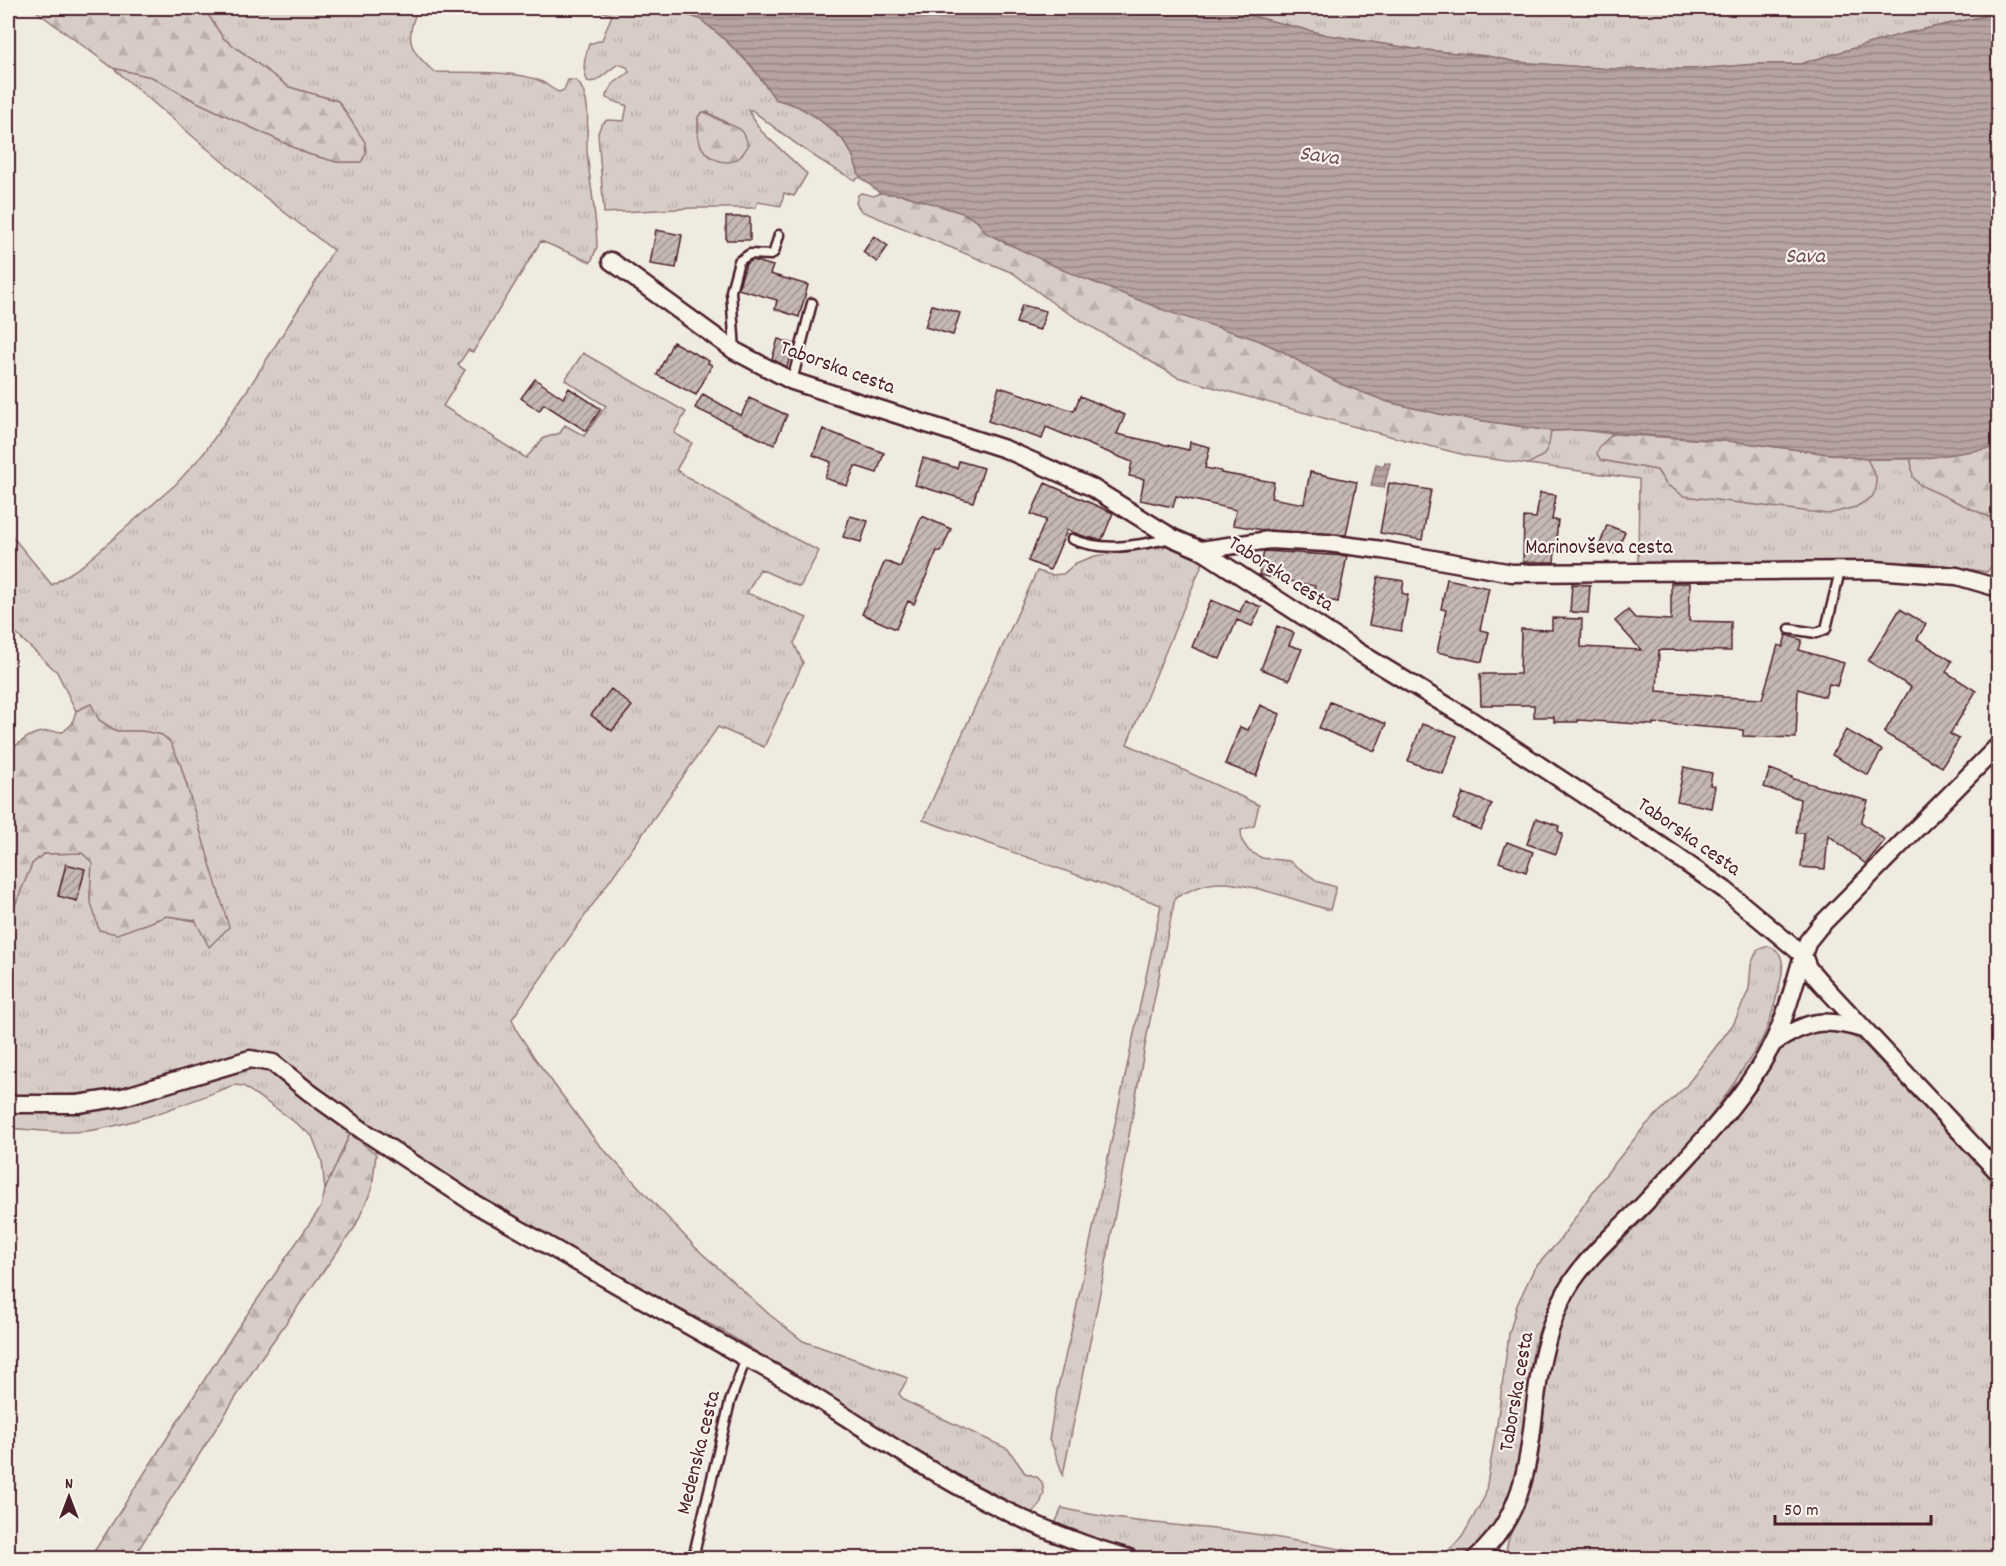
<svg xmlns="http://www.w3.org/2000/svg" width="2006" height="1566" font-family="Dekko,sans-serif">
	<defs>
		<pattern id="grass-tufts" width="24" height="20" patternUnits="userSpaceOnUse" patternTransform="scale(1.5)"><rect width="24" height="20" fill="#d8cdc6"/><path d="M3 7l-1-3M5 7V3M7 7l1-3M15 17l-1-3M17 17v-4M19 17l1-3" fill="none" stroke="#bbb0aa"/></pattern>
		<pattern id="forest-firs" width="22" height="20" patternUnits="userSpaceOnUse" patternTransform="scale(1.5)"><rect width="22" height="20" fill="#d8cdc6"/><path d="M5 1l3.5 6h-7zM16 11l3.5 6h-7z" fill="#bbb0aa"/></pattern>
		<pattern id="water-rules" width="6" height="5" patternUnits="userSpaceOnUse" patternTransform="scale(1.5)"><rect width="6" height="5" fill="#b7a4a2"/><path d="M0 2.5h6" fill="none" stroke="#978584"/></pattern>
		<pattern id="building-hatch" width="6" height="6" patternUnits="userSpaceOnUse" patternTransform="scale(1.5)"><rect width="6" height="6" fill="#c6b8b3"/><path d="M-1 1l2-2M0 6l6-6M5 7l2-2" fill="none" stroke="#a39592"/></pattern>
	</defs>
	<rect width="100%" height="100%" fill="#f0ebe0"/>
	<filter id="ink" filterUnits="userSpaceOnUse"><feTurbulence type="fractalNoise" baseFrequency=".0167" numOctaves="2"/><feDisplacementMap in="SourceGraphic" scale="12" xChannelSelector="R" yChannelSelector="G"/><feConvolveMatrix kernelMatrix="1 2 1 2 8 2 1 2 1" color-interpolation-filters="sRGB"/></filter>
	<g filter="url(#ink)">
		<path fill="url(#grass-tufts)" stroke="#917678" stroke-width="1.5" fill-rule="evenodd" d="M 204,8 L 418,8 C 404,40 409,49 434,72 C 463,73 511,70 538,80 C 546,83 551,89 559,92 L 564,90 L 568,80 C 573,80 578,80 580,85 C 592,104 586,129 587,149 C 589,182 597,215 597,247 L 591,262 L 541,241 L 473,352 L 468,350 L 458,365 L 465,370 L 443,406 L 526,458 L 544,438 L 560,433 L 565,425 L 584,436 L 606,406 L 565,380 L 583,353 L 686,412 L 674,433 L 692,443 L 676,470 L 774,528 L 819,551 L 800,587 L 760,569 L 747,593 L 807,618 L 794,643 L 803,663 L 764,747 L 718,727 L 512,1019 L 517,1031 L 534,1057 L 595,1140 L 695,1247 L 770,1315 L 803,1341 L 908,1378 L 899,1394 L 905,1401 L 1008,1449 L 1025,1473 L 1037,1477 L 1042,1482 L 1044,1493 L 1040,1504 L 1032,1513 L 920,1456 L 873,1424 L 721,1330 L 668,1303 L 480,1198 L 410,1155 L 362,1120 L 306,1082 L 272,1055 L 256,1050 L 117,1090 L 24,1099 L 8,1098 L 8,922 L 32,864 L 43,854 L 82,853 L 92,862 L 90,899 L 141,926 L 167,916 L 228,927 L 180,763 L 170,742 L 162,735 L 142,731 L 116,731 L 99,720 L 91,704 L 76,711 L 57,672 L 13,631 L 8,633 L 8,531 L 52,585 L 83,565 L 176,484 L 204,453 L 250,386 L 316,281 L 333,250 L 252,187 L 113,68 L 152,77 L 195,101 L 308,154 L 337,162 L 361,162 L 346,112 L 338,101 L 289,87 L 223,38 Z
			M 593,8 L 665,8 L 700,19 L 722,37 L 751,66 L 775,98 L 797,105 L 816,117 L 843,140 L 852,154 L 860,177 L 855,180 C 818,162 784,135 752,110 L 748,110 L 761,131 L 807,174 L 794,196 L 784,193 L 781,206 L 758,202 L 755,208 L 694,208 L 604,213 L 598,133 L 601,125 L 607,120 L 624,121 L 627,106 L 606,98 L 606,95 L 613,84 L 629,72 L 627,67 L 618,64 L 596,81 L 588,82 C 581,68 585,58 589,44 L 602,40 L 612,15 ZM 703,112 L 707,112 L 727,123 L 744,152 L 741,156 L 698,139 L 698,117 Z
			M 1221,8 L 1998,8 L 1998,13 L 1902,34 L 1800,64 L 1757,64 L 1695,69 L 1610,69 L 1517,62 L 1487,56 L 1415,49 L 1327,35 Z
			M 1580,430 L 1613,434 L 1600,446 L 1601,460 L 1657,470 L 1666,484 L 1684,496 L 1750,503 L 1876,477 L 1867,459 L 1911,459 L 1913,477 L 1920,485 L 1998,521 C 1998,537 1999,560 1987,572 L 1944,565 L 1867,562 L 1638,566 L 1639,479 L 1528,464 C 1545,454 1548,451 1551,431 Z
			M 1168,546 L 1203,562 L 1127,744 L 1259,805 L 1254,826 L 1241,830 L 1242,841 L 1249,851 L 1262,858 L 1289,861 L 1319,882 L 1336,887 L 1330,910 C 1300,902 1249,882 1219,883 C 1204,883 1188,891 1175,898 L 1146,1040 L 1108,1253 L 1063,1475 L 1053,1447 L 1049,1440 L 1057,1391 L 1073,1324 L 1161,905 L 923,820 L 1037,571 L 1051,575 L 1063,574 L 1076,563 L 1095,556 Z
			M 1768,946 C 1785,950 1784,968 1780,983 C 1776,1000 1772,1018 1764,1035 C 1759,1047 1750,1058 1743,1069 C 1717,1111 1687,1148 1653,1183 C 1629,1207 1601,1230 1579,1256 C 1556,1286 1539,1321 1532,1358 C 1527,1383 1529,1410 1525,1435 C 1520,1468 1498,1543 1465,1557 C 1453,1562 1424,1558 1411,1558 L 1444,1555 L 1462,1537 L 1485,1496 L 1497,1424 L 1509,1334 L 1517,1305 L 1534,1269 L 1559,1241 L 1599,1183 L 1644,1127 L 1686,1086 L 1734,1023 L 1749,989 L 1751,965 L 1757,950 Z
			M 1824,1029 L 1842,1032 L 1860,1040 L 1998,1186 L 1998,1558 L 1506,1558 C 1505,1534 1521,1517 1528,1495 C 1531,1485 1535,1475 1537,1464 C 1548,1408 1542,1347 1573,1297 C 1589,1270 1615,1248 1637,1226 C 1675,1187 1713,1147 1744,1102 C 1758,1082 1769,1055 1789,1040 C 1798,1034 1814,1032 1824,1029 Z
			M 252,1069 L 270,1071 L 313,1107 L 350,1133 L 325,1190 L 322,1161 L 312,1136 L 284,1114 L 243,1086 L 234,1085 C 189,1102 134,1125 87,1131 C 61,1134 34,1130 8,1128 L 8,1113 L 82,1112 L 119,1107 Z
			M 1062,1508 C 1123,1523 1186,1525 1248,1533 C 1299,1540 1349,1553 1401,1558 L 1172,1558 L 1125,1552 L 1054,1526 Z"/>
		<path fill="url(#forest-firs)" stroke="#917678" stroke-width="1.5" d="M 32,8 L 204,8 L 223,38 L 289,87 L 338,101 L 365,142 L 366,153 L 361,162 L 337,162 L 308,154 L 195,101 L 152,77 L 113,68 Z
			M 703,112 C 710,113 714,118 721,121 C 737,128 744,126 748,146 C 746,149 743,154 740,157 C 725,169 703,157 699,140 C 697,133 699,125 698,117 Z
			M 861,193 L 874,196 L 880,193 L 904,195 L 963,213 L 977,221 L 987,233 L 1005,243 L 1258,340 L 1284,352 L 1308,367 L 1388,402 L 1444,415 L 1551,431 L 1549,444 L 1544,455 L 1528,464 L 1469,456 L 1370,431 L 1177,377 L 1058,307 L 1013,273 L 861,211 L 856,203 L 858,195 Z
			M 1613,434 L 1739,442 L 1867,459 L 1876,477 L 1876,489 L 1872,497 L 1856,507 L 1828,514 L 1684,496 L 1666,484 L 1657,470 L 1601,460 L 1597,454 L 1600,446 Z
			M 1998,447 L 1998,521 L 1920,485 L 1913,477 L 1911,459 Z
			M 91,704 L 99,720 L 116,731 L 142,731 L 162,735 L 170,742 L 180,763 L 229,927 L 209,947 L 195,920 L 167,916 L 117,934 L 99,930 L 90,899 L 92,862 L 82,853 L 43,854 L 32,864 L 8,922 L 8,752 C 28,735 36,729 63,732 L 72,724 L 76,711 Z
			M 350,1134 L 376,1154 L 372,1189 L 355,1227 L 263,1355 L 133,1558 L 90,1558 L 235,1332 L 321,1207 L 325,1190 Z"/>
		<path fill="url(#water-rules)" stroke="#8b6f72" stroke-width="1.5" d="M 665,8 L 1221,8 L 1327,35 L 1415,49 L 1487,56 L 1517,62 L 1610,69 L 1695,69 L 1757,64 L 1800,64 L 1902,34 L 1998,13 L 1998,447 L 1927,458 L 1867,459 L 1739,442 L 1580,430 L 1551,431 L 1444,415 L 1388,402 L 1343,385 L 1308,367 L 1284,352 L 1258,340 L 1169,312 L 1065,271 L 986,233 L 977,221 L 963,213 L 904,195 L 880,193 L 860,177 L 852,154 L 843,140 L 834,131 L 816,117 L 797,106 L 775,99 L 751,65 L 722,37 L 700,19 Z
			M 1385,462 L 1390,463 L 1384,488 L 1371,486 L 1376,464 L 1384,466 Z"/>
		<path fill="url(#building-hatch)" stroke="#4a1f2b" stroke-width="1.5" d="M 726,217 L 750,217 L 750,240 L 726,240 Z
			M 656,230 L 682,235 L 676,268 L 650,264 Z
			M 874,236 L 888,246 L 877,262 L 863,252 Z
			M 752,260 L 773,266 L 770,274 L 808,285 L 799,317 L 775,309 L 777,300 L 738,289 L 746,264 Z
			M 932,305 L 960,313 L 953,335 L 925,327 Z
			M 1022,305 L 1046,311 L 1040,330 L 1016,323 Z
			M 778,339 L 794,344 L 787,367 L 772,359 Z
			M 673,342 L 709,361 L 708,363 L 712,365 L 696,395 L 657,375 Z
			M 535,379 L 563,398 L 569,388 L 601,409 L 586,431 L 544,404 L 539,411 L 521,398 Z
			M 999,387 L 1074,411 L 1080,396 L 1125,415 L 1117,434 L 1189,450 L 1190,442 L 1210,447 L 1205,468 L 1221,471 L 1221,473 L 1274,482 L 1271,498 L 1304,504 L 1310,472 L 1357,482 L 1346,535 L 1263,530 L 1233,525 L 1236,510 L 1176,496 L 1173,507 L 1140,500 L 1144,479 L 1129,476 L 1132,462 L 1046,427 L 1042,439 L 988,421 Z
			M 703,394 L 741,416 L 749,398 L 787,415 L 774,445 L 695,408 Z
			M 823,429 L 884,453 L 877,473 L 855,466 L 847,486 L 825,478 L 831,462 L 813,455 Z
			M 923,458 L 957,468 L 959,461 L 984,468 L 973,502 L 915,485 Z
			M 1045,483 L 1113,513 L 1102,540 L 1086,537 L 1067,530 L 1050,570 L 1028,561 L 1046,520 L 1031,514 Z
			M 1389,483 L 1431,490 L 1422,540 L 1380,533 Z
			M 1540,493 L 1556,495 L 1552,520 L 1558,520 L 1554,562 L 1523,562 L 1524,517 L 1536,518 Z
			M 850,516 L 868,521 L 861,542 L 843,537 Z
			M 922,516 L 951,529 L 941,552 L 937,551 L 914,604 L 908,601 L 896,629 L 862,614 L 885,561 L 900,567 Z
			M 1607,525 L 1625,532 L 1616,554 L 1599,547 Z
			M 1264,551 L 1347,556 L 1338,602 L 1313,597 L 1315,586 L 1259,575 Z
			M 1378,577 L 1404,581 L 1402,593 L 1408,595 L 1401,631 L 1369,625 Z
			M 1447,579 L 1489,588 L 1480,630 L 1489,632 L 1482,662 L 1437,652 L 1446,610 L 1441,609 Z
			M 1671,583 L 1690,583 L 1689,621 L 1731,622 L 1731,651 L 1659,650 L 1657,691 L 1722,696 L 1722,697 L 1762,699 L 1778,645 L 1783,647 L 1786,635 L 1802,640 L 1799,650 L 1844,663 L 1837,686 L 1829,684 L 1825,697 L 1798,689 L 1796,738 L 1743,736 L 1743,730 L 1653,723 L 1653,725 L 1578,720 L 1578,722 L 1554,722 L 1554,717 L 1534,717 L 1534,705 L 1481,705 L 1480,674 L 1520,674 L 1521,629 L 1552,630 L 1552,618 L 1582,619 L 1581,647 L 1641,650 L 1615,621 L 1628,610 L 1635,618 L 1671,620 Z
			M 1572,584 L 1590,585 L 1588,613 L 1570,612 Z
			M 1211,600 L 1240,612 L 1245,600 L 1261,607 L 1252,626 L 1237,620 L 1220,659 L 1192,647 Z
			M 1900,609 L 1926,624 L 1917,639 L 1952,661 L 1946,672 L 1976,691 L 1950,734 L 1959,739 L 1942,767 L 1884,733 L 1911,687 L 1868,661 Z
			M 1277,626 L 1294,633 L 1289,645 L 1302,649 L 1289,680 L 1261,669 Z
			M 611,689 L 632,706 L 612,731 L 591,715 Z
			M 1330,702 L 1386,724 L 1375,751 L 1319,728 Z
			M 1260,705 L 1280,714 L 1256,776 L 1225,764 L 1240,727 L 1248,730 Z
			M 1422,724 L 1457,736 L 1443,774 L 1408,761 Z
			M 1846,730 L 1882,750 L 1868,775 L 1832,755 Z
			M 1684,767 L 1712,773 L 1710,785 L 1715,786 L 1711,808 L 1677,801 Z
			M 1770,769 L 1792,777 L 1791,778 L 1868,801 L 1861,822 L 1885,840 L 1866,864 L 1828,835 L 1825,869 L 1801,867 L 1804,833 L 1796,833 L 1800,799 L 1764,787 Z
			M 1463,793 L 1492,804 L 1481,830 L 1453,819 Z
			M 1536,818 L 1559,826 L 1558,831 L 1563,834 L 1556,854 L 1527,844 Z
			M 1507,842 L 1533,852 L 1526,872 L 1499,862 Z
			M 66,864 L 85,869 L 77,901 L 58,896 Z"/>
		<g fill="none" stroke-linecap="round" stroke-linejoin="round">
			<g stroke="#4a1f2b" stroke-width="13">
				<path id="lane" d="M 735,351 L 731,291 L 739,261 L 750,254 L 771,255 L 774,252 L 779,235
					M 792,381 L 812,303
					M 1072,539 C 1105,553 1139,545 1173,538
					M 1790,629 L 1816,633 L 1826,629 L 1840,571
					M 693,1558 L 730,1402 L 746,1358"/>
			</g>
			<g stroke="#4a1f2b" stroke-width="21">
				<path id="street" d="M 611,261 L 735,351 L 792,381 L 1005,449 L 1091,487 L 1173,538 L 1201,550 L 1357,651 L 1469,719 L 1647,836 L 1725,890 L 1803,955 C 1794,985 1786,1017 1772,1045 C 1740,1106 1690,1154 1644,1204 C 1618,1231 1587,1256 1568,1288 C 1557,1308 1549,1330 1544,1352 C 1526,1426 1540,1501 1476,1558
					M 1201,550 L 1269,540 L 1327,543 L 1382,550 L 1512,573 L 1875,570 L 1957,576 L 1998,588
					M 1998,746 L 1820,926 L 1808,941 L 1803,955 L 1808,968 L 1821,983 L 1998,1172
					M 1772,1044 C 1807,1021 1822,1017 1863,1029
					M 8,1104 L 78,1104 L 123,1097 L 250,1059 L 273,1063 L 309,1092 L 362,1130 L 475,1204 L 746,1358 C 803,1387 852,1422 906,1455 C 976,1499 1050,1537 1129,1558"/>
			</g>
			<use href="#lane" stroke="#f7f3e8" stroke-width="8"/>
			<use href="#street" stroke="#f7f3e8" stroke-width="16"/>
		</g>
	</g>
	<g text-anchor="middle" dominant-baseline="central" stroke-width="4.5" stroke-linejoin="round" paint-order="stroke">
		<g font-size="21" fill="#4a1f2b" stroke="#f7f3e8">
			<text transform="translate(837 369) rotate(20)">Taborska cesta</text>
			<text x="1599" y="549">Marinovševa cesta</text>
			<text transform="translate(1280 575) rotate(33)">Taborska cesta</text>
			<text transform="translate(1688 838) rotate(35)">Taborska cesta</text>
			<text transform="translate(1518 1392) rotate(-80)">Taborska cesta</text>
			<text transform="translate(700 1453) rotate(-76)">Medenska cesta</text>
		</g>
		<g font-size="22" font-style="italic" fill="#704e55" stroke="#f7f3e8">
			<text transform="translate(1319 157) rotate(8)">Sava</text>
			<text x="1805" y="257">Sava</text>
		</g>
	</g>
	<rect width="2006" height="1566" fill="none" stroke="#f7f3e8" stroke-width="30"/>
	<rect x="15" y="15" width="1976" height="1536" fill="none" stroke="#4a1f2b" stroke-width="2" filter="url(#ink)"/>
	<g transform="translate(69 1497)" stroke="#f7f3e8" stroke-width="4.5" paint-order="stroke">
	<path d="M0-4.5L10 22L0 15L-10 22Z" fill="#4a1f2b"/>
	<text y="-9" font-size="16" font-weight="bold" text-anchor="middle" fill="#4a1f2b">N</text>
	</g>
	<path d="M1775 1515v9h156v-9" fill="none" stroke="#4a1f2b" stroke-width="3"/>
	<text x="1784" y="1515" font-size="18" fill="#4a1f2b" stroke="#f7f3e8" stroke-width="4.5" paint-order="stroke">50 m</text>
</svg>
